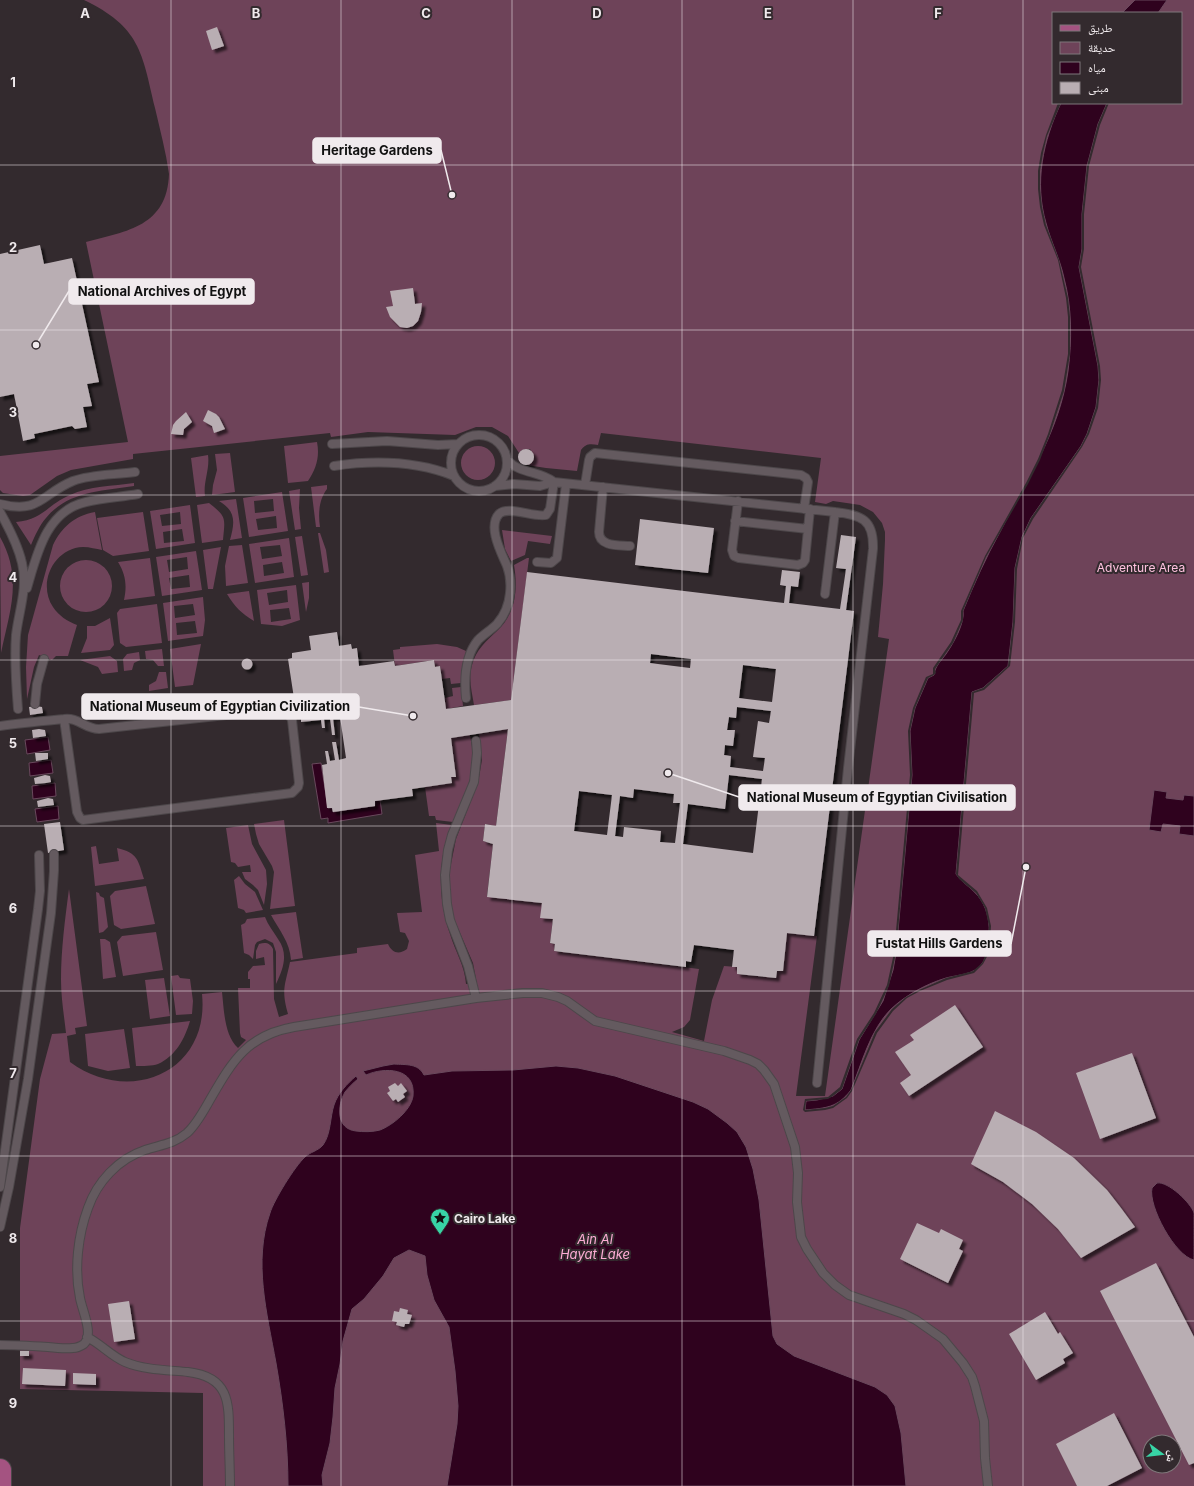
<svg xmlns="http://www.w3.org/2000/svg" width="1194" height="1486" font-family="Inter,'Noto Naskh Arabic',sans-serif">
	<defs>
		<filter id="shadow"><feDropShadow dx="3.5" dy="3.5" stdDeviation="1" flood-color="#0009"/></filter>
	</defs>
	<rect width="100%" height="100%" fill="#332a2e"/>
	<path fill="#6e4359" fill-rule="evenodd" d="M 84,0 L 1194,0 L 1194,1486 L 203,1486 L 203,1393 L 20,1389 L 20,1228 L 40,1079 L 52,1034 L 66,1033 C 64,1015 61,998 61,980 C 61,950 65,919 69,889 L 87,1026 L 75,1028 L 76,1034 L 67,1036 L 70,1062 C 130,1106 210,1072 202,994 L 222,992 C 224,1009 224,1035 238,1048 L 246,1040 L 241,1037 L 240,1033 L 238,988 L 250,988 L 250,979 L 248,979 L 248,972 L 253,966 L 265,965 L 264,957 L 256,959 L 256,951 L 259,944 C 266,942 270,943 273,949 L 274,999 L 279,1017 L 288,1014 C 281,989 285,986 290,962 L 357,953 L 357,948 L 388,944 C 392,953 399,955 407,949 L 409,941 L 405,933 L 400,932 L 397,913 L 422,912 L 415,855 L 439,851 L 436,823 L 452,825 C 437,858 438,901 450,934 C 455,951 465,966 466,984 L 477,984 L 473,963 L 454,919 L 451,902 L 449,883 L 450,869 L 456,839 L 478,783 L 482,760 L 479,734 L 508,729 L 496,826 L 485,824 L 483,841 L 493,844 L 487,896 L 542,903 L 553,919 L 550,943 L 555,944 L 554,951 L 699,969 L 690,1020 L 684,1027 L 672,1032 L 704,1041 L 712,1000 L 724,966 L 737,967 L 737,974 L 776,978 L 777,971 L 783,971 L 787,933 L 817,936 L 796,1096 L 825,1096 L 889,639 L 878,637 L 883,584 L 885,540 L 885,532 L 882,523 L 873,512 L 860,505 L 833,501 L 826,504 L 815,502 L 821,458 L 601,433 L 598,445 C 591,444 586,443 581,450 L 577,471 L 546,468 L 527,465 C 532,463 534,461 534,456 L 530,449 L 522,450 L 519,453 L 508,436 L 492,427 L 476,427 L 455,435 L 368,432 L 331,437 L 330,433 L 133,454 L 133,459 L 71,470 L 57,476 L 30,495 L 23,496 L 3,493 L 0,490 L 0,456 L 128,442 L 86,242 C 128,231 167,226 169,174 C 166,152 160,130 155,108 C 142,52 140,27 84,0 ZM 1053,13 L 1181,13 L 1181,103 L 1053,103 ZM 1150,1442 L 1174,1442 L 1174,1466 L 1150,1466 Z
		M 317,442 C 320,457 316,469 308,481 L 288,483 L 284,446 Z
		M461 463a17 17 0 1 1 34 0a17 17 0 1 1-34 0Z
		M 230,453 L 235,492 L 212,495 L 213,485 L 217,470 L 215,454 Z
		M 208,455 C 210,470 203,482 205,496 L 196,497 L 191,458 Z
		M 134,483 L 134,486 C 102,491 68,491 46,518 C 39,526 35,536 31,545 L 16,522 C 43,520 48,504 70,495 C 89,486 113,486 134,483 Z
		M 327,485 L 327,489 C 319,499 318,514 320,527 L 316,527 L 311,487 Z
		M 300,489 L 299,508 L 301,529 L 295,530 L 289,491 Z
		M 282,492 L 288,531 L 249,537 L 243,498 ZM 273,499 L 274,511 L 255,513 L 254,501 ZM 276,516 L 277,528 L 258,530 L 256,519 Z
		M 236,499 L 242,538 L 230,540 C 235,522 236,511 219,501 Z
		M 209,503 C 227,517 225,518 223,540 L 202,543 L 197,505 Z
		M 190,505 L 195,543 L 156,549 L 150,511 ZM 180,512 L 181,524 L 162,526 L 160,515 ZM 182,529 L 184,541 L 164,543 L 163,532 Z
		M 95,512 L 102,550 C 96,549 90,547 83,547 C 54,548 37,583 53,607 C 59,616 67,621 77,625 L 68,656 L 56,656 L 52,660 L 39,655 L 34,667 L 27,699 L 26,667 L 28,635 L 53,545 C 62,527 74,516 95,512 Z
		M 143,512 L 149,551 L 113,556 L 103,550 L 97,518 Z
		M 502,530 L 552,536 L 550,544 L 528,541 L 525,555 L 511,561 L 505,549 Z
		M 318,533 L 320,533 L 326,550 L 329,572 L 324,573 Z
		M 302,536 L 308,575 L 301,576 L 295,537 Z
		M 0,537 C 23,578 10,610 1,653 Z
		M 289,538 L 294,577 L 255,583 L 249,544 ZM 280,545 L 282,556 L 262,559 L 260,547 ZM 282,562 L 284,573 L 264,576 L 263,565 Z
		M 242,545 L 248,583 L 226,586 L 225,566 L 229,546 Z
		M 221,547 L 213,589 L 208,589 L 203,550 Z
		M 196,551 L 202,590 L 162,596 L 156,557 ZM 187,557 L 188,569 L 169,572 L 167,560 ZM 189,575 L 190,587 L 171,589 L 169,578 Z
		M 150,558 L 155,596 L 124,600 C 127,586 126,575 118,562 Z
		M 527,558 L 529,558 L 511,700 L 474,705 C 472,692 468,679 472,665 C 476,650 486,641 497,631 C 516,613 518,589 514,565 Z
		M60 586a26 26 0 1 1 52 0a26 26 0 1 1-52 0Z
		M 309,582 L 309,598 L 306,612 L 302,583 Z
		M 296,585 L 300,620 L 282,626 L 261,624 L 257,590 ZM 287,590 L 288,602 L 269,605 L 267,593 ZM 289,608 L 291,619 L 271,622 L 270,610 Z
		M 249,591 L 254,621 C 242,614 234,606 227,594 Z
		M 203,597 L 205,620 L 203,636 L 168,641 L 163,603 ZM 193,604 L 195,615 L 175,618 L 174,606 ZM 195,621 L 197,633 L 177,635 L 176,623 Z
		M 157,604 L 162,643 L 126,647 L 120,643 L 117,613 L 120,609 Z
		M 110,618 L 114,645 L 110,650 L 81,653 L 87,638 L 87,626 L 95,626 Z
		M 201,644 L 193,685 L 175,687 L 170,649 Z
		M 437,644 L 457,647 L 466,651 L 461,683 L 451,684 L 450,678 L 442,679 L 440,666 L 435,667 L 434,660 L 395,666 L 393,650 L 400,649 L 400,647 Z
		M 162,649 L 164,666 L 158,666 L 153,660 L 146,659 L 145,651 Z
		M 139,652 L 140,660 L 134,663 L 132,670 L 124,671 L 123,659 L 127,654 Z
		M 110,656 L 117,661 L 118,672 L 102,674 L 98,667 L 80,660 Z
		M 159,672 L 166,672 L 168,688 L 149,691 L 149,685 L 156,681 Z
		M 461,687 L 463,706 L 446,709 L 445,698 L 453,696 L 452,688 Z
		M 470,735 C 471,742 473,750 473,757 C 473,781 462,801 453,822 L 436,820 L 435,816 L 429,816 L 425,787 L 452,783 L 451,777 L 456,777 L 451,738 Z
		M 284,820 L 295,906 L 270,909 L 274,872 L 272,866 L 259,844 L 256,834 L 254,824 Z
		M 248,825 L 252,844 L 266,870 L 267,884 L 264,905 L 258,890 L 253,885 L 245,879 L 242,872 L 251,872 L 250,865 L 238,867 L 235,863 L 231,862 L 226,828 Z
		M 96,846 L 99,864 L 119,861 L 117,848 C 138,853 138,860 144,879 L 95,886 L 91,847 Z
		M 239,876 L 245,884 L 255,892 L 263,910 L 246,913 L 244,910 L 238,908 L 234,880 Z
		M 146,886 L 155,924 L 121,929 L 114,925 L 110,896 L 115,891 Z
		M 96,892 L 99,893 L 100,896 L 104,898 L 108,927 L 103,932 L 99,933 Z
		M 296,912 L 303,958 L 291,960 C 290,942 279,930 271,915 Z
		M 265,917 C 268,925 273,931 278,939 C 289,954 283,969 276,984 L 276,952 L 273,943 L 265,939 L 257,942 L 255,945 L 253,959 L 249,955 L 244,953 L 241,925 L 245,923 L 247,919 Z
		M 156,932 L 163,970 L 123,976 L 117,942 L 122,936 Z
		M 100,939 L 105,939 L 110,942 L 116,977 L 103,979 Z
		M 178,975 L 180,978 L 190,979 L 193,1001 L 192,1014 L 176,1015 L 171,976 Z
		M 164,978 L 170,1016 L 150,1019 L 145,980 Z
		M 190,1021 C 185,1038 176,1056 158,1064 C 152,1066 143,1066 136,1066 L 132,1028 Z
		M 124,1029 L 130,1068 L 108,1071 L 88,1066 L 85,1034 Z"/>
	<path fill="#2f021e" stroke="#69485c" d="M 1135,0 L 1167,0 L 1158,13 L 1122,13 Z
		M 1061,103 L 1107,103 L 1098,124 L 1087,166 L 1082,214 L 1082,249 L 1079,267 L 1098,366 L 1099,380 L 1096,407 L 1087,434 L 1081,446 L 1031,518 L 1022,537 L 1015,568 L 1013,622 L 1008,666 L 983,688 L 972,692 L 956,874 C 963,884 974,889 981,900 C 988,911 990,924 989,937 C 988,949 987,960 978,968 C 969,975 957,975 946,978 C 926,984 906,995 891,1009 C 870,1030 862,1063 851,1090 C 837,1108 826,1108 805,1110 L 806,1101 L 817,1100 L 833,1096 L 842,1089 L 859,1040 L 883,1001 L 893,970 L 896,953 L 912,775 L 910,731 L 915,708 L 928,678 L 934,675 C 935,666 941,661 946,654 C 953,644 965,623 963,611 C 974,584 986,557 1000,532 C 1027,480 1060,430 1068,371 C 1072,340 1072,308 1064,278 C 1060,259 1051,242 1046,223 C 1034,182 1043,141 1061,103 Z
		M 48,737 L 50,750 L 27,754 L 25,740 Z
		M 51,760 L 53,773 L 30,776 L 29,763 Z
		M 321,763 L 328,808 L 332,808 L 333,812 L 375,806 L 375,801 L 380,800 L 382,814 L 328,823 L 328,818 L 321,819 L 312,764 Z
		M 55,783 L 56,796 L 33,799 L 32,786 Z
		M 1154,790 L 1167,792 L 1166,798 L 1183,800 L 1184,795 L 1194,796 L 1194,836 L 1179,834 L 1180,826 L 1163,824 L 1161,832 L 1149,830 Z
		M 58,806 L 59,819 L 37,822 L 35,809 Z
		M 394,1064 C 406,1065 418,1063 424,1075 L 452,1071 L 513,1070 L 556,1066 L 578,1068 L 615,1076 L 693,1102 L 708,1109 L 727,1123 L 737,1132 L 746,1147 L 753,1169 L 759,1200 L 773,1336 L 777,1344 L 794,1356 L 875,1387 L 887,1395 L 895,1406 L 901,1433 L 906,1486 L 447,1486 L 457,1424 L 458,1406 L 455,1371 L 449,1327 L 434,1300 L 427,1275 L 425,1256 L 409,1250 L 394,1258 L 383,1276 L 364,1299 L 352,1309 L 343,1341 L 340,1364 L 335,1388 L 333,1417 L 330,1443 L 322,1475 L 323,1486 L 288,1486 C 288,1445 283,1403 276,1363 C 267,1313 253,1262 270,1213 C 274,1200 295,1166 305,1157 C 310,1152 318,1151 323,1145 C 331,1134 330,1117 334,1105 C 338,1093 347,1084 356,1076 L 358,1079 C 353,1083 349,1087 345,1092 C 337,1106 336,1129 356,1131 C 363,1132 373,1132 380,1130 C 393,1125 411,1110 413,1096 C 416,1067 384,1067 366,1075 L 363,1071 L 383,1066 Z
		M 1157,1183 C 1168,1181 1191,1203 1194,1213 C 1194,1220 1194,1251 1194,1260 C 1175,1256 1148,1206 1152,1188 Z"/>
	<path fill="#332a2e" d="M 1058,103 L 1061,103 L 1047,136 L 1043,153 L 1040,171 L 1040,189 L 1042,207 L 1046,225 L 1059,260 L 1068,298 L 1070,317 L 1070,354 L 1064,391 L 1050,434 L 1040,460 L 1028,484 L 986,557 L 963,611 L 963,620 L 953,643 L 935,669 L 936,673 L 934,675 L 928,678 L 915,708 L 910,731 L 912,775 L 896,953 L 889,986 L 876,1014 L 859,1040 L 842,1089 L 833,1096 L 828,1099 L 806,1101 L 805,1110 L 825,1108 L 833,1106 L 846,1097 L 851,1090 L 875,1032 L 892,1009 L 906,997 L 919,990 L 946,978 L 973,971 L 982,963 L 987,952 L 989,926 L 985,908 L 976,893 L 959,879 L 956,874 L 972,692 L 983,688 L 1008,666 L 1013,622 L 1015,568 L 1022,537 L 1031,518 L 1081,446 L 1087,434 L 1096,407 L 1099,380 L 1098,366 L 1079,267 L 1082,249 L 1082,214 L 1087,166 L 1098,124 L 1107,103 L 1109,103 L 1100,125 L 1089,166 L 1084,214 L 1084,249 L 1081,267 L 1100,366 L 1101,380 L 1098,408 L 1089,434 L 1082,447 L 1033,519 L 1023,538 L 1017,569 L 1015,622 L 1010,666 L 984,690 L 974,693 L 958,875 L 977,891 L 987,908 L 991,926 L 989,953 L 983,964 L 974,973 L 947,980 L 920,991 L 907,998 L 893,1011 L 877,1033 L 852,1091 L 847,1098 L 833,1108 L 825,1110 L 805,1112 L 803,1110 L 805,1099 L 828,1097 L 840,1087 L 857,1039 L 874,1013 L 887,985 L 894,953 L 910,775 L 908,731 L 913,708 L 926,677 L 933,674 L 933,668 L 951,642 L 961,620 L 961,611 L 985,556 L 1026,483 L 1038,459 L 1048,434 L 1062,390 L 1068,354 L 1068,317 L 1066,298 L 1058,260 L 1044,225 L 1040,207 L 1038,189 L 1038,171 L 1041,153 L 1046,135 Z"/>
	<path fill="#b9aeb3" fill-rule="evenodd" filter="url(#shadow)" d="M 217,27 L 224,46 L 212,50 L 206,31 Z
		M 40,245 L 44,264 L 72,258 L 99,382 L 87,384 L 92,406 L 83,407 L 87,427 L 75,429 L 72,426 L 34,434 L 35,438 L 23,441 L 14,394 L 0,397 L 0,254 Z
		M 413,288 L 415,304 L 422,303 L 421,312 L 418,321 L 413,326 L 407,328 L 400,327 L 390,317 L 386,307 L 393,306 L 390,291 Z
		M 208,410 L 216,414 L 219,417 L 225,429 L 214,433 L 212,426 L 203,421 Z
		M 186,412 L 192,422 L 184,429 L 183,435 L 171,434 L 173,425 L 176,421 Z
		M518 457a8 8 0 1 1 16 0a8 8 0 1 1-16 0Z
		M 640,519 L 714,528 L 708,573 L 635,565 Z
		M 841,535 L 856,537 L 846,610 L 854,611 L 814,936 L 787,933 L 783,971 L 777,971 L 776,978 L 737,974 L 737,967 L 732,967 L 734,950 L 694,945 L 691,962 L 686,961 L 686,967 L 554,951 L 555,944 L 550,943 L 553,919 L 540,918 L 542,903 L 487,897 L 493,844 L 483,841 L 485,824 L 496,826 L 508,729 L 451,738 L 456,777 L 451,777 L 452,783 L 412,789 L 413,796 L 375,801 L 375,806 L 333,812 L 332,808 L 327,808 L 322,765 L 327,764 L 325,751 L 328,751 L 330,761 L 335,760 L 332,742 L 336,742 L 339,760 L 346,758 L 340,717 L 333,718 L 335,735 L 332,735 L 330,718 L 324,719 L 325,728 L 322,728 L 321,720 L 301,722 L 301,717 L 297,718 L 288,659 L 292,658 L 292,653 L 311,650 L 309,636 L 337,632 L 339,646 L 351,644 L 352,649 L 357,648 L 359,666 L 394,661 L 395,666 L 434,660 L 435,667 L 440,666 L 446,709 L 511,700 L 527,572 L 784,603 L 786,586 L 780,585 L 782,570 L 800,572 L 798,587 L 791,586 L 789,603 L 840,609 L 846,569 L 836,568 ZM 651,654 L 691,659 L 690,668 L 650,663 ZM 743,665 L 776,669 L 772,702 L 739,698 ZM 737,707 L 771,711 L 769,723 L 758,721 L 753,757 L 765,758 L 763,771 L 730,767 L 731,756 L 724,755 L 725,745 L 733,746 L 735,730 L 727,730 L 729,717 L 736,718 ZM 729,775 L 762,779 L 753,853 L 683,844 L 688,804 L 725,809 ZM 634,789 L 674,794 L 673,803 L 680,803 L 675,843 L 660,842 L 661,831 L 624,827 L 623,837 L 615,836 L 620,796 L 633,798 ZM 579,791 L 612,795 L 607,835 L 574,831 Z
		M241.5 664a5.5 5.5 0 1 1 11 0a5.5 5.5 0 1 1-11 0Z
		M 36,706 L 42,707 L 43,713 L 30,715 L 29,707 Z
		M 39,729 L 45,730 L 46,736 L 33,738 L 32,730 Z
		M 35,753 L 48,753 L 48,759 L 36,761 Z
		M 45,775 L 50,776 L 51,782 L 46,783 L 35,784 L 34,778 Z
		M 48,798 L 53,799 L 54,805 L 38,807 L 37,801 Z
		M 60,822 L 64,850 L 48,853 L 44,824 Z
		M 955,1005 L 983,1047 L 909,1096 L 900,1083 L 911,1075 L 895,1052 L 914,1040 L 910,1035 Z
		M 1132,1053 L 1156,1118 L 1100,1139 L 1076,1073 Z
		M 395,1083 L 398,1086 L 401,1083 L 407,1091 L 403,1094 L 405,1097 L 398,1102 L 396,1099 L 393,1101 L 387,1093 L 390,1091 L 388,1087 Z
		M 995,1111 L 1036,1132 L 1074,1158 L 1107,1190 L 1121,1208 L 1135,1227 L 1081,1258 L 1058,1229 L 1032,1204 L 1003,1182 L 971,1164 Z
		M 917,1223 L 939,1233 L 941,1229 L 963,1240 L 959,1249 L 963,1251 L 948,1283 L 900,1259 Z
		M 1156,1263 L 1194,1337 L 1194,1463 L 1189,1465 L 1100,1291 Z
		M 129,1301 L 135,1339 L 114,1342 L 108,1304 Z
		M 400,1308 L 408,1310 L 407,1314 L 412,1315 L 409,1324 L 405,1324 L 404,1327 L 396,1325 L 397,1322 L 392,1321 L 394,1311 L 399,1312 Z
		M 1045,1312 L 1058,1334 L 1060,1332 L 1073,1353 L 1063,1359 L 1065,1363 L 1036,1380 L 1009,1334 Z
		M 20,1351 L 29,1351 L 29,1356 L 20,1356 Z
		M 23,1368 L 66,1370 L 65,1386 L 22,1384 Z
		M 73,1373 L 96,1374 L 96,1385 L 73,1384 Z
		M 1114,1413 L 1142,1468 L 1107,1486 L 1077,1486 L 1056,1444 Z"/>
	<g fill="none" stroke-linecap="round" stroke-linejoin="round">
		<g stroke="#4d474a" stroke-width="10">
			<path id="service" d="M451 463a28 28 0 1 1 56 0a28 28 0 1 1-56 0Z
				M 332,444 L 387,441 L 438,445 L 458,444
				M 507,460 C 522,475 538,470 554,482
				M 334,466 C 375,460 416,461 454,476
				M 585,485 L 589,460 L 590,457 L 595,453 L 801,475 L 806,478 L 808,482 L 804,509
				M 495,486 L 514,484 L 540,486 L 554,482 L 835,512 C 861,515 874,519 873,549 L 848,768 L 817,1083
				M 603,487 L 599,532 C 599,547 619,545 630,546
				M 738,501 L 732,550 L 734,556 L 739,558 L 798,565 L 803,563 L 805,560 L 810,509
				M 0,504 C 41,514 41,494 73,481 C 92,474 115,475 135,472
				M 0,512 C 9,528 18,545 22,563 C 28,588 19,610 16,635 C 14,660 16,684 18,709
				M 735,521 L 808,529
				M 537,562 L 551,563 L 557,558 L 566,484
				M 27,588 C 37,554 46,511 86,502 C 103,498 121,497 138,494
				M 825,594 L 835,512
				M 466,698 C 464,678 465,656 478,640 C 484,634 491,630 497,624 C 504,616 509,604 510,593 C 511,584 510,574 507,566 C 502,554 487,527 499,514 C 508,505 534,518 546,515 L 550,509 L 554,482
				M 35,704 L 37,684 L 44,659
				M 0,726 C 21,723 43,721 64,719 C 78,717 85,729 99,729 L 280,709 L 288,712 L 292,720 L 299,783 L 298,787 L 292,793 L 83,820 L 80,818 L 77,812 L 64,719
				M 476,741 L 477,753 L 474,782 L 452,835 L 448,850 L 445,875 L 447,904 L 450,920 L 468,966 L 476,998
				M 0,1187 L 38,909 L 40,891 L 39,855
				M 0,1227 L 9,1187 L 28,1079 L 51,913 L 54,871 L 54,854
				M 87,1337 C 101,1344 111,1356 125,1362 C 144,1370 168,1370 188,1372 C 230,1377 229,1403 229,1437 C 229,1453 230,1470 230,1486
				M 0,1345 C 16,1345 32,1346 48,1347 C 56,1348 65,1349 73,1348 C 76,1348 81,1346 84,1344 C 94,1334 82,1310 80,1298 C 74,1269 78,1235 88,1208 C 97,1182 118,1159 145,1150 C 160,1145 174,1144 187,1133 C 197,1124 204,1110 211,1098 C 233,1060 248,1035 294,1027 L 476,998 L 523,993 L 542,993 L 558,997 L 567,1001 L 595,1021 L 724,1051 L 750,1060 L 758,1064 L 764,1070 L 774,1084 L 795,1147 L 798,1173 L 797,1202 L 800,1228 L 801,1237 L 807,1249 L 823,1273 L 835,1285 L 849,1295 L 904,1314 L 916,1320 L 943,1339 L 963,1363 L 972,1377 L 975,1386 L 984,1421 L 985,1458 L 988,1486"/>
		</g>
		<g stroke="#4d474a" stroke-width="24">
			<path id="primary" d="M 0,1470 L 0,1486"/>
		</g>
		<use href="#service" stroke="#645a5f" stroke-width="8"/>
		<use href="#primary" stroke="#a45381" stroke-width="22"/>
	</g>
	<path fill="none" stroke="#f0eaed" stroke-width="1" stroke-opacity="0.55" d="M 171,0 L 171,1486M 341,0 L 341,1486M 512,0 L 512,1486M 682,0 L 682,1486M 853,0 L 853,1486M 1023,0 L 1023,1486M 0,165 L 1194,165M 0,330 L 1194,330M 0,495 L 1194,495M 0,660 L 1194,660M 0,826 L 1194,826M 0,991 L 1194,991M 0,1156 L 1194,1156M 0,1321 L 1194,1321"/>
	<defs>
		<g id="sight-pin" transform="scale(1)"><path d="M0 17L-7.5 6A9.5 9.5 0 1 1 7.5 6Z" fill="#38d4a6" stroke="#332a2e"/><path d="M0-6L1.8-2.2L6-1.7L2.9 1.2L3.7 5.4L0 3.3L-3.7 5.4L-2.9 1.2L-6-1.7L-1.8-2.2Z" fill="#111"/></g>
	</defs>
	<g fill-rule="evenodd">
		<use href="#sight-pin" x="440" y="1218"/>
	</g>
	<g text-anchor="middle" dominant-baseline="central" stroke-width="4" stroke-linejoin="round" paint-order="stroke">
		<g font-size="12" fill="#fec1de" stroke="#332a2e">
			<text x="1141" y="567">Adventure Area</text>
		</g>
		<g font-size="12" font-weight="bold" fill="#f0eaed" stroke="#332a2e" text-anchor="start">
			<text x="454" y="1218">Cairo Lake</text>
		</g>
		<g font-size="13" font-style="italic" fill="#fdadd5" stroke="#332a2e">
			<text x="595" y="1239">Ain Al<tspan x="595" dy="15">Hayat Lake</tspan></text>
		</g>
	</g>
	<g font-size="13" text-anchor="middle" font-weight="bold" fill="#f0eaed" stroke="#332a2e" stroke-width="4" stroke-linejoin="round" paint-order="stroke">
		<text x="85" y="18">A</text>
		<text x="256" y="18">B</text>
		<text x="426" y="18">C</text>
		<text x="597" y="18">D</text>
		<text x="768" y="18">E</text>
		<text x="938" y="18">F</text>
		<text x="13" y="87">1</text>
		<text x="13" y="252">2</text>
		<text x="13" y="417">3</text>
		<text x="13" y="582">4</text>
		<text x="13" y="748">5</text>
		<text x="13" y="913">6</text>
		<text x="13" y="1078">7</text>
		<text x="13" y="1243">8</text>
		<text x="13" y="1408">9</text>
	</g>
	<path fill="none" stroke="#f0eaed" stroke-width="1.5" d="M452 195L441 150M36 345L69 291M413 716L359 707M668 773L739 797M1026 867L1011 944"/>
	<g fill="#f0eaed" stroke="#332a2e" stroke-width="1.5">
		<circle cx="452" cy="195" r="4"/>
		<circle cx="36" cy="345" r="4"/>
		<circle cx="413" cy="716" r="4"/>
		<circle cx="668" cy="773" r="4"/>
		<circle cx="1026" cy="867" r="4"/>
	</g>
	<g fill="#f0eaed" stroke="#f0eaed" stroke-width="1.5">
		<rect x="313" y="138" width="128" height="25" rx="4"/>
		<rect x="69" y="279" width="185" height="25" rx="4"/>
		<rect x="82" y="694" width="277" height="25" rx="4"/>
		<rect x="739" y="785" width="276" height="25" rx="4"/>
		<rect x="868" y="931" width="143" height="25" rx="4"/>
	</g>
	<g font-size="13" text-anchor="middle" font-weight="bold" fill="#111">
		<text x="377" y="155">Heritage Gardens</text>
		<text x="162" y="296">National Archives of Egypt</text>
		<text x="220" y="711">National Museum of Egyptian Civilization</text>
		<text x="877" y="802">National Museum of Egyptian Civilisation</text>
		<text x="939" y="948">Fustat Hills Gardens</text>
	</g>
	<rect x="1052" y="12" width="130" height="92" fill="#332a2e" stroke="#7f777a"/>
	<rect x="1060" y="25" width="20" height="6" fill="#a45381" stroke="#7f777a"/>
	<text x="1088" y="32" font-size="12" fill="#f0eaed">طريق</text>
	<rect x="1060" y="42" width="20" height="12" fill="#6e4359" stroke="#7f777a"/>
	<text x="1088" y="52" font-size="12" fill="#f0eaed">حديقة</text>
	<rect x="1060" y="62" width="20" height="12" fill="#2f021e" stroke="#7f777a"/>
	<text x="1088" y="72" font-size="12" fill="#f0eaed">مياه</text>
	<rect x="1060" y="82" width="20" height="12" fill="#b9aeb3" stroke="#7f777a"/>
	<text x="1088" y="92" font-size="12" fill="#f0eaed">مبنى</text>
	<g transform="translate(1162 1454) rotate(105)"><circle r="19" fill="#332a2e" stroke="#7f777a"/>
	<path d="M0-3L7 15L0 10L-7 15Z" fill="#38d4a6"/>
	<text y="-6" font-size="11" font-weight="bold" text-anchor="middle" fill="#f0eaed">ش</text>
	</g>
</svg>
